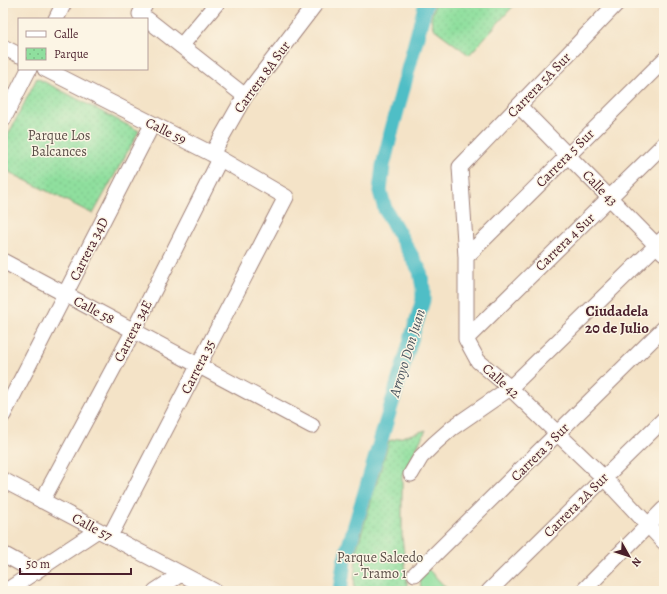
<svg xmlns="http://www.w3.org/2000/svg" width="667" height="594" font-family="Alegreya,serif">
	<defs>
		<pattern id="park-dots" width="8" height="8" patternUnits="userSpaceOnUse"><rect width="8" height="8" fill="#8fdf9e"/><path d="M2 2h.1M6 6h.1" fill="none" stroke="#7dbf88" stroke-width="1.8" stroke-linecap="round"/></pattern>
	</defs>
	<rect width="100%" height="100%" fill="#fcf5e5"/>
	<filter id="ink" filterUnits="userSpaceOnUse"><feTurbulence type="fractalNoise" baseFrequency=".025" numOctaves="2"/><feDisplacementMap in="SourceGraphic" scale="8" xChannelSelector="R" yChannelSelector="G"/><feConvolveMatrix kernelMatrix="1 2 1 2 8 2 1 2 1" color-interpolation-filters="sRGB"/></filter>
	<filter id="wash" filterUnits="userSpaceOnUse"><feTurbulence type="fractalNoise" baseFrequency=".012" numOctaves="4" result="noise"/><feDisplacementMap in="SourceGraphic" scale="16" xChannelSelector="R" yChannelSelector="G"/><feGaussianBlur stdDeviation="0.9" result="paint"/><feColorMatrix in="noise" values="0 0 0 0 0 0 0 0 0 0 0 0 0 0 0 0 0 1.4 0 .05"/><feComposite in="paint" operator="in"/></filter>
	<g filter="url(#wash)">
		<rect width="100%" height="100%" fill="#f4e3c7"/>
		<path fill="#8fdf9e" stroke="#6c7f64" d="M 428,569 L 449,591 L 421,591 L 420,577 Z"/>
		<path fill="url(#park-dots)" stroke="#6c7f64" d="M 435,3 L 516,3 L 469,55 L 433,28 L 431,18 Z
			M 37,78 L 139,131 L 93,214 L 3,169 L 3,145 Z
			M 426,430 L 402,475 L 402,536 L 408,591 L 354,591 L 356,551 L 389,441 Z"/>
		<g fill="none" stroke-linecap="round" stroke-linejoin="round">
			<path stroke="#50bec6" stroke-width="15" d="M 340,591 L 344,562 L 423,300 L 423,288 L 420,271 L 385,209 L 380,191 L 383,166 L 391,133 L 426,3"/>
		</g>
	</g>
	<g filter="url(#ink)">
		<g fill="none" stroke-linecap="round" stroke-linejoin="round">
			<g stroke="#9f8179" stroke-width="17">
				<path id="street" d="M 146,3 L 140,14 L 146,19
					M 617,3 L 460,167 L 466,257 L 466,339 L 478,361 L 510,388 L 604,478 L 664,542
					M 56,19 L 64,3
					M 147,19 L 245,96
					M 181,46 L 217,3
					M 3,47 L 19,55
					M 45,69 L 212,154 L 286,197 L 110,536
					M 519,106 L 664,253
					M 3,120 L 29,69
					M 212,154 L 245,96 L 316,3
					M 466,257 L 664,60
					M 3,261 L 312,426
					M 466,339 L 664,144
					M 3,415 L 152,125
					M 411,474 L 421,457 L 435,443 L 452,428 L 510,388 L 664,238
					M 3,480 L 214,591
					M 42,501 L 134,330 L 220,159
					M 3,554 L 36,572
					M 415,574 L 664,328
					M 6,591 L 98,530
					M 155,591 L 181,574
					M 489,591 L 664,419
					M 583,591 L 664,509"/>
			</g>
			<use href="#street" stroke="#fff" stroke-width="15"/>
		</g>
	</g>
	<g text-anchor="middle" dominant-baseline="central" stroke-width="3" stroke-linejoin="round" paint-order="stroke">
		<g font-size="14" fill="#4a1f2b" stroke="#fcf5e5">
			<text transform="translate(262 77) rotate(-54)">Carrera 8A Sur</text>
			<text transform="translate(539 85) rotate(-46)">Carrera 5A Sur</text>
			<text transform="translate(166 131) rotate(26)">Calle 59</text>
			<text transform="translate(565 158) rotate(-45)">Carrera 5 Sur</text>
			<text transform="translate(600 188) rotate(46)">Calle 43</text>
			<text transform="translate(565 242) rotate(-44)">Carrera 4 Sur</text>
			<text transform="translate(89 249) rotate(-63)">Carrera 34D</text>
			<text transform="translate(94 310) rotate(28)">Calle 58</text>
			<text transform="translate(133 331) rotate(-63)">Carrera 34E</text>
			<text transform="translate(198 367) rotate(-63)">Carrera 35</text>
			<text transform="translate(501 381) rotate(42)">Calle 42</text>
			<text transform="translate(540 452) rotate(-45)">Carrera 3 Sur</text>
			<text transform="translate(576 505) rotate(-45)">Carrera 2A Sur</text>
			<text transform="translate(92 527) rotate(28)">Calle 57</text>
		</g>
		<g font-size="14" fill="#5b4f48" stroke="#fcf5e5">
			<text x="59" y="135">Parque Los<tspan x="59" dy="16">Balcances</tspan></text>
			<text x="380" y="557">Parque Salcedo<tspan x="380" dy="16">- Tramo 1</tspan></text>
		</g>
		<g font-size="15" font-weight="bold" fill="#4a1f2b" stroke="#fcf5e5">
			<text x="617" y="311">Ciudadela<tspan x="617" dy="17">20 de Julio</tspan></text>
		</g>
		<g font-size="15" font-style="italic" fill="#4c5761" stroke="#fcf5e5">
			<text transform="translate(407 353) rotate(-73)">Arroyo Don Juan</text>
		</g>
	</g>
	<rect width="667" height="594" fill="none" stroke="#fcf5e5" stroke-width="16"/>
	<rect x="18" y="18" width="130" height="52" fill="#fcf5e5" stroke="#b59f9b"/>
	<rect x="26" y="31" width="20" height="6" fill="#ffffff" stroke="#b59f9b"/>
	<text x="54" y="38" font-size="12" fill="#4a1f2b">Calle</text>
	<rect x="26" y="48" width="20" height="12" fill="url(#park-dots)" stroke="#b59f9b"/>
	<text x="54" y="58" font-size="12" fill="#4a1f2b">Parque</text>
	<g transform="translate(629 556) rotate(129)" stroke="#fcf5e5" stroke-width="3" paint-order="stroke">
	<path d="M0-3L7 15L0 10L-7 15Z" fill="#4a1f2b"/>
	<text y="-6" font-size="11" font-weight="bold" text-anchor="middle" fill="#4a1f2b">N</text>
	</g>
	<path d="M20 568v6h111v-6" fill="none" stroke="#4a1f2b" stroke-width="2"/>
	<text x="26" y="568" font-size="12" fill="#4a1f2b" stroke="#fcf5e5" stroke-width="3" paint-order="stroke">50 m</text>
</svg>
